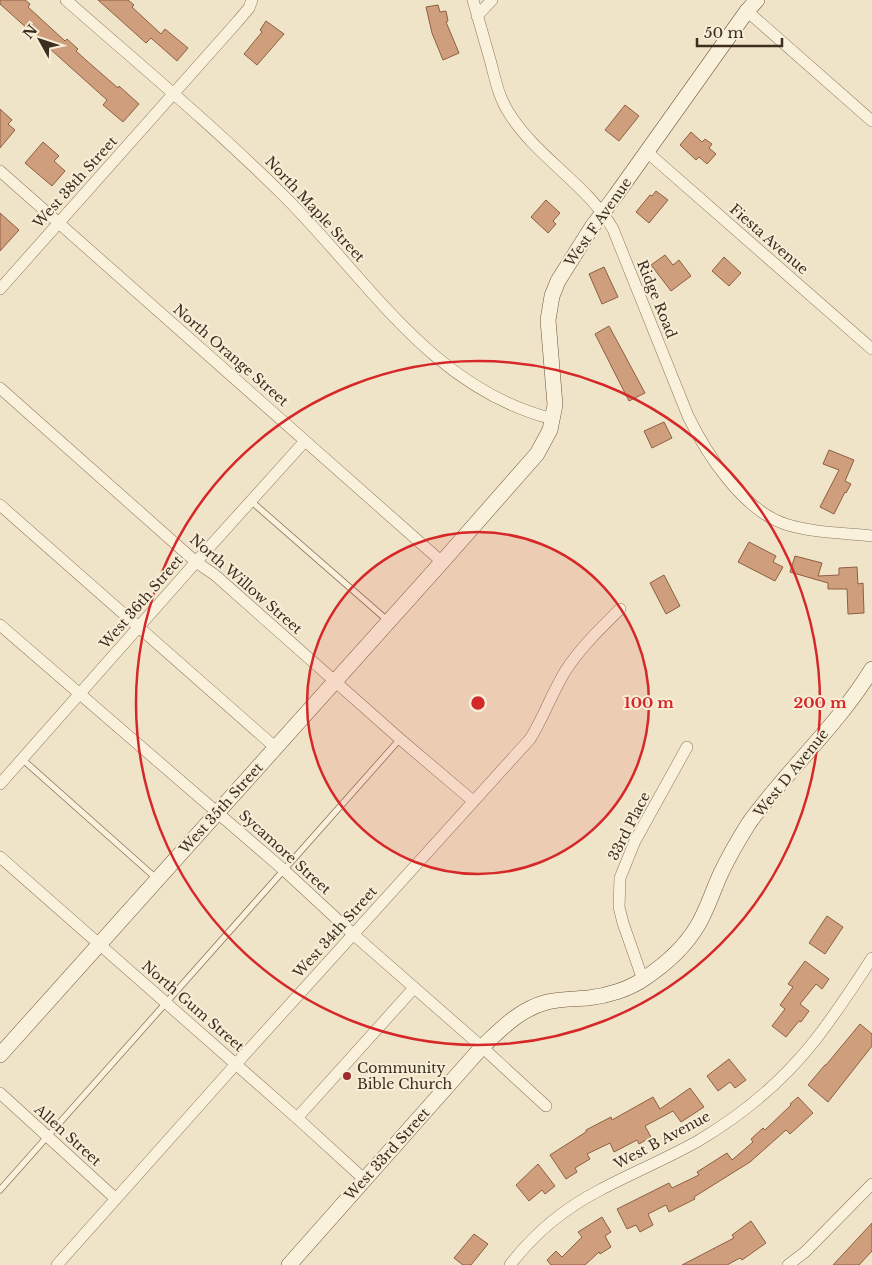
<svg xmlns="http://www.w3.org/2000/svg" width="872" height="1265" font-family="'Libre Baskerville',serif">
	<rect width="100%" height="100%" fill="#f0e4c8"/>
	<path fill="#cf9f7d" stroke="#8d5f41" d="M 0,0 L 25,0 L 30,4 L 28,7 L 65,41 L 67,39 L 78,49 L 76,51 L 87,61 L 118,88 L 119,86 L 139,104 L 123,122 L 103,105 L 107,100 L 0,4 Z
		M 98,0 L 128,0 L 134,5 L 132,7 L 161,34 L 165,29 L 188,48 L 177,61 L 151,38 L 146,43 Z
		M 438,5 L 440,12 L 446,11 L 448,21 L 446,22 L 459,53 L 443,60 L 432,33 L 426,7 Z
		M 266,21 L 284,34 L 257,65 L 244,54 L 262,32 L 260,30 Z
		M 625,105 L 639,116 L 619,141 L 605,130 Z
		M 0,109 L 12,120 L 8,124 L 15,130 L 0,148 Z
		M 691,132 L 702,142 L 705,139 L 712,144 L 709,148 L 716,154 L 707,164 L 699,157 L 696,160 L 680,145 Z
		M 43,142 L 59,156 L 54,161 L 65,171 L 52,186 L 25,163 Z
		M 656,191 L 668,200 L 649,223 L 636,212 L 650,195 L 652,196 Z
		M 546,200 L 560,213 L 553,221 L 556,224 L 548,233 L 531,217 Z
		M 0,213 L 19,230 L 0,251 Z
		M 665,255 L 673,265 L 679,260 L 691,276 L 671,291 L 651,265 Z
		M 724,257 L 741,273 L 729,286 L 712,271 Z
		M 604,267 L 618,297 L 602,304 L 589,274 Z
		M 609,326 L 645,393 L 629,401 L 595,334 Z
		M 664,422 L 672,438 L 652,448 L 644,431 Z
		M 829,450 L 854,460 L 845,481 L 851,484 L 846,493 L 845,492 L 834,514 L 820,507 L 839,470 L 823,464 Z
		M 749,542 L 776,556 L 773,562 L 783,567 L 775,581 L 738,562 Z
		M 795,556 L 822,563 L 818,576 L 839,575 L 839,568 L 857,567 L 858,584 L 863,583 L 864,613 L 848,614 L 847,589 L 828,589 L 828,583 L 790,572 Z
		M 664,575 L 680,606 L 666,614 L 650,583 Z
		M 827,916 L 843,927 L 825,954 L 809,943 Z
		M 805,961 L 829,979 L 822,989 L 816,984 L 800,1004 L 809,1011 L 801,1022 L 799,1021 L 786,1037 L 772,1026 L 785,1009 L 780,1005 L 793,987 L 788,984 Z
		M 860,1024 L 872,1034 L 872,1046 L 828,1102 L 808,1085 L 825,1065 L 826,1065 Z
		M 729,1059 L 746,1080 L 735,1088 L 730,1082 L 718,1091 L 707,1076 Z
		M 690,1088 L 704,1107 L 681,1122 L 673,1111 L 645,1126 L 651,1137 L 639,1144 L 637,1140 L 614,1152 L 610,1143 L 587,1154 L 590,1159 L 575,1168 L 577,1172 L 566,1179 L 550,1155 L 586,1132 L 586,1130 L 611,1117 L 612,1120 L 653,1097 L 660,1109 Z
		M 798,1097 L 813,1113 L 790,1134 L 786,1130 L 750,1162 L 694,1197 L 695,1199 L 669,1212 L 666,1205 L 648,1214 L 653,1225 L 640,1232 L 636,1225 L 627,1229 L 617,1209 L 669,1183 L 672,1188 L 699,1175 L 697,1172 L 727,1153 L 732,1160 L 753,1142 L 751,1139 L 763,1128 L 765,1130 L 791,1105 L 790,1104 Z
		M 538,1164 L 555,1186 L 545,1194 L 542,1190 L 529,1201 L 516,1185 Z
		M 602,1217 L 611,1232 L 605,1236 L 611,1247 L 600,1254 L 599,1252 L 585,1265 L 551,1265 L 547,1260 L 556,1251 L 562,1257 L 582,1237 L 578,1232 Z
		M 751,1221 L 766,1243 L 742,1260 L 740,1258 L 727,1265 L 682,1265 L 734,1238 L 732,1235 Z
		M 872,1223 L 872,1251 L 859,1265 L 833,1265 Z
		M 474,1234 L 488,1244 L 471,1265 L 463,1265 L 454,1258 Z"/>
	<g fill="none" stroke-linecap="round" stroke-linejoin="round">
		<g stroke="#8d765c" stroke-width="7">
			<path id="lane" d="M 252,502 L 387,620
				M 22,759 L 157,879
				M 0,1190 L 400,739"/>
		</g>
		<g stroke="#8d765c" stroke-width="12">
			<path id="street" d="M 66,0 C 140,65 216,128 286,198 C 368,280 432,389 553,419
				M 473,0 C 479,21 485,42 491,63 C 495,79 499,98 509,113 C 536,157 587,184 613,229 L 688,416 C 707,455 743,510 785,524 C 813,533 844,533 872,536
				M 747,11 L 872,121
				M 477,16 L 492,0
				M 647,152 L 872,349
				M 0,171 L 442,562
				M 0,289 L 238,21 L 249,8 L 252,0
				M 0,388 L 196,562 L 215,575 L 400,739 L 473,801
				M 0,505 L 276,748
				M 0,625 L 285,871 L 353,934 L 482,1047 L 546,1106
				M 0,784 L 196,562 L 305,441
				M 0,857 L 297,1118 L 365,1180
				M 643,980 L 623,923 L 619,907 L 620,878 L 635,841 L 687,747
				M 0,1093 L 116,1199
				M 297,1118 L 414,988
				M 57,1265 L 236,1064 L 530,739 C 544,717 552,692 566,670 C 581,647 601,628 620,609
				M 510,1265 C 533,1235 565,1208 600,1190 C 632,1173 666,1159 698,1141 C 742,1115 784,1080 816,1039 C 836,1013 854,986 872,958
				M 788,1265 L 805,1252 L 872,1184"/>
		</g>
		<g stroke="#6f573f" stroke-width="16">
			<path id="secondary" d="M 0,1055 L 442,562 L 537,454 L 550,430 L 555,405 L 548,320 L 552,296 L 558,281 L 592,227 L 616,195 L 747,11 L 757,0
				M 289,1265 L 482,1047 C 502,1028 520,1009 547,1002 C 560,999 574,999 588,998 C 607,996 630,989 645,978 C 666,964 685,947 698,925 C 708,908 713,890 721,873 C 729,856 739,839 749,823 C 787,770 838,725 872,669"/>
		</g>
		<use href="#lane" stroke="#faf1dc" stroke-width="5.5"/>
		<use href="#street" stroke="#faf1dc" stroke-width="11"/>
		<use href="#secondary" stroke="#faf1dc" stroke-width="15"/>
	</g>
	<circle cx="478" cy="703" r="171" fill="#d62828" fill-opacity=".12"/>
	<g fill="none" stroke="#d62828" stroke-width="2.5">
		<circle cx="478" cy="703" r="171"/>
		<circle cx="478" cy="703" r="342"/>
	</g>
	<circle fill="#9e2a2b" stroke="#f7eed8" stroke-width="2" cx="347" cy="1076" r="5"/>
	<g text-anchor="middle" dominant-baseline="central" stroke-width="4" stroke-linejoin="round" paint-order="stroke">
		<g font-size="14" fill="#3d2e20" stroke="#f7eed8">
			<text transform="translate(75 182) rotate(-48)">West 38th Street</text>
			<text transform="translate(315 209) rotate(47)">North Maple Street</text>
			<text transform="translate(598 222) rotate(-55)">West F Avenue</text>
			<text transform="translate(769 239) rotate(41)">Fiesta Avenue</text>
			<text transform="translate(657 299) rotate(68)">Ridge Road</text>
			<text transform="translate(231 355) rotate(41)">North Orange Street</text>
			<text transform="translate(246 584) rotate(41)">North Willow Street</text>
			<text transform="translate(141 602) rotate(-49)">West 36th Street</text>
			<text transform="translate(791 773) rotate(-51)">West D Avenue</text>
			<text transform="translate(221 808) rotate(-48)">West 35th Street</text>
			<text transform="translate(629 826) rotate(-63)">33rd Place</text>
			<text transform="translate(285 852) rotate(42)">Sycamore Street</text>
			<text transform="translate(335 932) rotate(-48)">West 34th Street</text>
			<text transform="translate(193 1006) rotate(41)">North Gum Street</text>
			<text transform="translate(68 1135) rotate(42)">Allen Street</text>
			<text transform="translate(662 1140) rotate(-28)">West B Avenue</text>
			<text transform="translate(387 1154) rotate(-48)">West 33rd Street</text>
		</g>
		<g font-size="14" fill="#3d2e20" stroke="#f7eed8" text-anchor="start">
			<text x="357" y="1068">Community<tspan x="357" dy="16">Bible Church</tspan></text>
		</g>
	</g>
	<circle cx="478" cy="703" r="8" fill="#d62828" stroke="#f7eed8" stroke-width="2.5"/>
	<g font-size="15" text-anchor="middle" font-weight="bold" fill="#d62828" stroke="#f7eed8" stroke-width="4" stroke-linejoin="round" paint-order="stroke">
		<text x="649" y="708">100 m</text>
		<text x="820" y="708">200 m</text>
	</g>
	<g transform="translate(40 40) rotate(310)" stroke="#f7eed8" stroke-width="4" paint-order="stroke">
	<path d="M0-4L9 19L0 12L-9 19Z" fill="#3d2e20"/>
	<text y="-8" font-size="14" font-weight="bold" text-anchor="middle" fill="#3d2e20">N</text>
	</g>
	<path d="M697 38v8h85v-8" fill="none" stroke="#3d2e20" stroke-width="2.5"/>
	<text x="704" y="38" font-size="15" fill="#3d2e20" stroke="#f7eed8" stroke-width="4" paint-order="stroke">50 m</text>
</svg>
